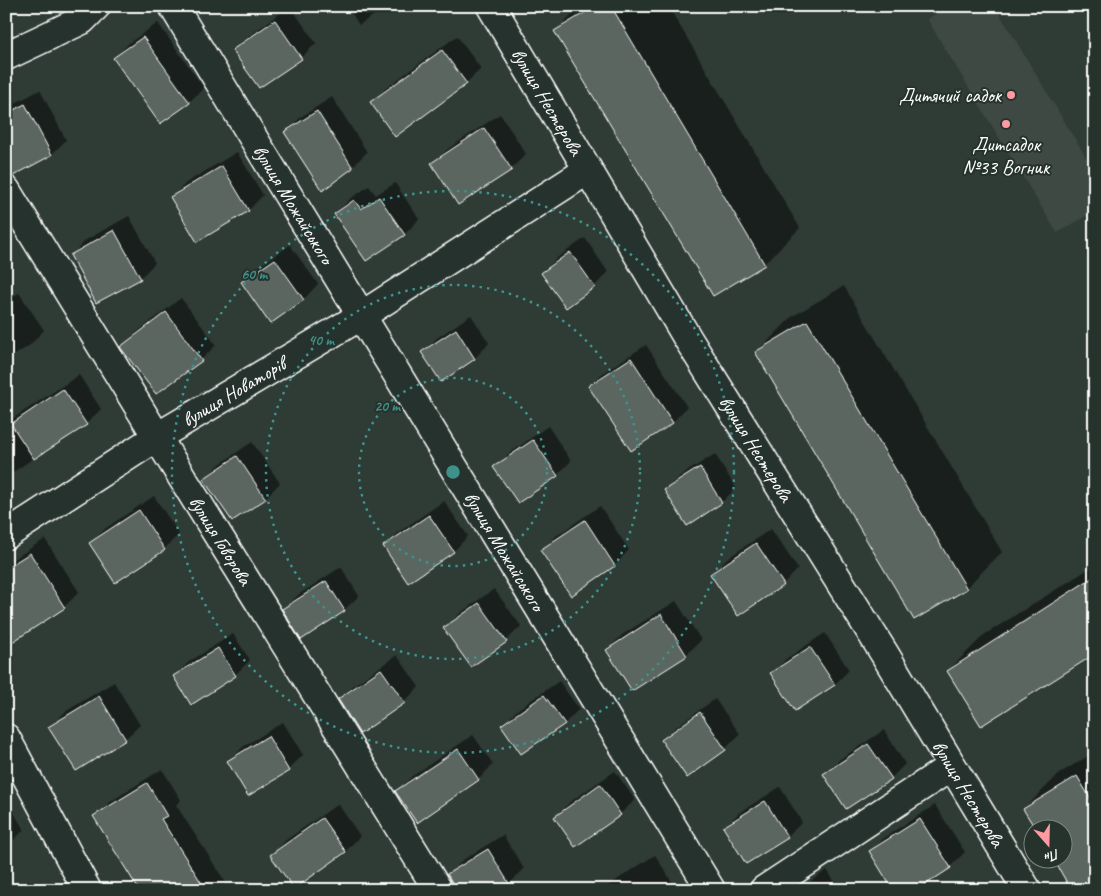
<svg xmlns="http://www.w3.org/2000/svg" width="1101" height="896" font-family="Caveat,sans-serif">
	<rect width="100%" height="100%" fill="#2f3b35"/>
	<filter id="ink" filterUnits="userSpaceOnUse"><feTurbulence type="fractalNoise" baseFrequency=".02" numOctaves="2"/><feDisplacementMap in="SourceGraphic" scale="10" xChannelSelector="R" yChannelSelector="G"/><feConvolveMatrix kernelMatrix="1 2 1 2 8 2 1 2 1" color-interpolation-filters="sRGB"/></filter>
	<g filter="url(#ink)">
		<path fill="#3c4842" d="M 948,6 L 995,6 L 1095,172 L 1095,211 L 1057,233 L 927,19 Z"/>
		<path fill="#0007" d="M 290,6 L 316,43 L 301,58 L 259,87 L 234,50 L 249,36 Z
			M 347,6 L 388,6 L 359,25 Z
			M 581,6 L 668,6 L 800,228 L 764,264 L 713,294 L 556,31 Z
			M 158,23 L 204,88 L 189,102 L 115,58 L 129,43 Z
			M 457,36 L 481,69 L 466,83 L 372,103 L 386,88 Z
			M 40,90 L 66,140 L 52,154 L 6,165 L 6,108 Z
			M 332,97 L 367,152 L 352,167 L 322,189 L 286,132 L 301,117 Z
			M 500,114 L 526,154 L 511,169 L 433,163 L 448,149 Z
			M 237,152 L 263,195 L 249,210 L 197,241 L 171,198 L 186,183 Z
			M 395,183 L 419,219 L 405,234 L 367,260 L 335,214 L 350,199 L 369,186 L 376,195 Z
			M 129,216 L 155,263 L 140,278 L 72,255 L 86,240 Z
			M 585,238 L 608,272 L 594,287 L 543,273 L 557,258 Z
			M 290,245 L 318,284 L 304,299 L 271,322 L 243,282 L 257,268 Z
			M 844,286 L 1002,552 L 966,588 L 757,352 L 793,316 Z
			M 19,293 L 44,330 L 30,345 L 6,361 L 6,301 Z
			M 181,298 L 216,345 L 201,360 L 157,393 L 122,347 L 137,332 Z
			M 471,315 L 489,343 L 475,358 L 441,380 L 423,352 L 437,338 Z
			M 646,345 L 687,407 L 673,422 L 631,450 L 589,386 L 604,372 Z
			M 79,375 L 101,409 L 86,424 L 16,470 L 6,479 L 6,423 Z
			M 548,426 L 571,461 L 557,475 L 495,467 L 510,453 Z
			M 252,442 L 280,483 L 265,498 L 205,479 L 220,464 Z
			M 715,454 L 736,488 L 722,502 L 666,490 L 680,476 Z
			M 154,496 L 179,534 L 164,549 L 91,543 L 106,528 Z
			M 444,501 L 468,536 L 454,551 L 408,581 L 384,546 L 399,532 Z
			M 600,506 L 629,550 L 615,565 L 571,594 L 542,550 L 556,536 Z
			M 771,529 L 798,569 L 784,584 L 738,614 L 711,574 L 726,559 Z
			M 45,539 L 79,592 L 64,607 L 6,643 L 6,564 Z
			M 1095,565 L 1095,652 L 948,671 L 984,635 Z
			M 341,567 L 359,596 L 344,610 L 284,609 L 298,595 Z
			M 494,589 L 521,626 L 506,641 L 472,666 L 445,628 L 459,614 Z
			M 676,601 L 701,640 L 686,655 L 633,689 L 607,650 L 622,635 Z
			M 825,633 L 849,670 L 835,684 L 796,710 L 772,673 L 786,659 Z
			M 233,634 L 250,660 L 235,675 L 174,676 L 189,662 Z
			M 397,655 L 419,687 L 404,702 L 360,732 L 340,699 L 354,685 Z
			M 559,681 L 579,709 L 564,724 L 503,725 L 517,710 Z
			M 114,682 L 140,725 L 125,739 L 50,727 L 65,712 Z
			M 715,699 L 740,734 L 725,749 L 687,776 L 662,740 L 677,726 Z
			M 283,722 L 303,755 L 288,770 L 229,761 L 243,747 Z
			M 884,730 L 905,764 L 891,778 L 824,774 L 839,760 Z
			M 473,735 L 493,764 L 479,779 L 417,821 L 397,791 L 411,777 Z
			M 1095,752 L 1095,890 L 1064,858 L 1064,828 L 1036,828 L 1024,809 L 1060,773 Z
			M 162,769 L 181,800 L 176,805 L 226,883 L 219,890 L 134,890 L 138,886 L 95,817 L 110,802 Z
			M 615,771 L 635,800 L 620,814 L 555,817 L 570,802 Z
			M 780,787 L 802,822 L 787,837 L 746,862 L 724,827 L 739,813 Z
			M 7,801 L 24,830 L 6,847 L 6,802 Z
			M 338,804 L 360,836 L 346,851 L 294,887 L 272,855 L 286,840 Z
			M 935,805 L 965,852 L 950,867 L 870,852 L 885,837 Z
			M 503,835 L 524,869 L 509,884 L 449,874 L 463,860 Z
			M 655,855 L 677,890 L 604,890 L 606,887 Z
			M 827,870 L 840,890 L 798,890 Z
			M 385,886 L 388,890 L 380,890 Z"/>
		<path fill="#5b6661" stroke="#fff" d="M 596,6 L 611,6 L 765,265 L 713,296 L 554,31 Z
			M 275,20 L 302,59 L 259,88 L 232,50 Z
			M 143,37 L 190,103 L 160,124 L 113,58 Z
			M 442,50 L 467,84 L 395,137 L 370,102 Z
			M 25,104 L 52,155 L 13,176 L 6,174 L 6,114 Z
			M 317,111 L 353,168 L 322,191 L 284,132 Z
			M 484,128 L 512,170 L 458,205 L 431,163 Z
			M 222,166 L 249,211 L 197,242 L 170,197 Z
			M 379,197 L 405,235 L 366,261 L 334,214 L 354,200 L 361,209 Z
			M 114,230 L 141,279 L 96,303 L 70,255 Z
			M 570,252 L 595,287 L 566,308 L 541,273 Z
			M 275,259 L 304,300 L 270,324 L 241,282 Z
			M 166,312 L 202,361 L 156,394 L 120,347 Z
			M 807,321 L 967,589 L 914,620 L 755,352 Z
			M 456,329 L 475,359 L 441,382 L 421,352 Z
			M 631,358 L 673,423 L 631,451 L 588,386 Z
			M 63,389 L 87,425 L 34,459 L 11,424 Z
			M 533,440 L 558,476 L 518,503 L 493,467 Z
			M 237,456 L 266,499 L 232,521 L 203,479 Z
			M 700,467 L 722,503 L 687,526 L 664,490 Z
			M 139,510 L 165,550 L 115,583 L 89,543 Z
			M 429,515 L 454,552 L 408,583 L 383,546 Z
			M 585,520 L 615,566 L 571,596 L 540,550 Z
			M 756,543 L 784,585 L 738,616 L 710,574 Z
			M 30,553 L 65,608 L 6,646 L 6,568 Z
			M 1095,576 L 1095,654 L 981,726 L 947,671 Z
			M 326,581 L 345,611 L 301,640 L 282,609 Z
			M 479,603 L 507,642 L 471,667 L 443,628 Z
			M 661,614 L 687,656 L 632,691 L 606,650 Z
			M 810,647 L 835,685 L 795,711 L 770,673 Z
			M 218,648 L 236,676 L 191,705 L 173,676 Z
			M 381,669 L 405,703 L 360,734 L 338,699 Z
			M 544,695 L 565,724 L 521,754 L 501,725 Z
			M 99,696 L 126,740 L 76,771 L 48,727 Z
			M 700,712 L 726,750 L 687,778 L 661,740 Z
			M 268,736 L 289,771 L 248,796 L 227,761 Z
			M 868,744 L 892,779 L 846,809 L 823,774 Z
			M 458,749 L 479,780 L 417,823 L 395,791 Z
			M 1077,776 L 1095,806 L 1095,890 L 1071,890 L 1053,858 L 1064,858 L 1064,828 L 1035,828 L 1023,809 Z
			M 147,783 L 167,816 L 161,819 L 206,890 L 139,890 L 93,816 Z
			M 600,784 L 621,815 L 575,847 L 554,817 Z
			M 765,801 L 788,838 L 746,864 L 723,827 Z
			M 322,818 L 346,852 L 294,889 L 270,855 Z
			M 920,819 L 951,868 L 917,890 L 893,890 L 869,851 Z
			M 488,849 L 513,890 L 457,890 L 447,874 Z"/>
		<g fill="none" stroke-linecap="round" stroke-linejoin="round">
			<g stroke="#fff" stroke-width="31">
				<g id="minor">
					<path id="s1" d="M 173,6 L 711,890"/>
					<path id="s2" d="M 491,6 L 688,339 L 884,653 L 1027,890"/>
					<path d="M 6,56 L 82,20 L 96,6"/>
					<path id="s3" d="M 6,190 L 157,437 L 438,890"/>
					<path id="s4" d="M 6,535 L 157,437 L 361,316 L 588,170"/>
					<path d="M 6,738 L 87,890"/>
					<path d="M 764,890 L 952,766"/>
				</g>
			</g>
			<use href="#minor" stroke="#26332d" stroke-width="28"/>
		</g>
	</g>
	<g fill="none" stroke="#3f918b" stroke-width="2.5" stroke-dasharray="2.5 5">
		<circle cx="453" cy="472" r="94"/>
		<circle cx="453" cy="472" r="187"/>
		<circle cx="453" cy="472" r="281"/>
	</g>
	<g fill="#ff9aa2" stroke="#26332d" stroke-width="2">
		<circle cx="1011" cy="95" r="5"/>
		<circle cx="1006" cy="124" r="5"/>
	</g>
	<g text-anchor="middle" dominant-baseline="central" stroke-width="4" stroke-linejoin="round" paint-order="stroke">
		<g font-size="20" fill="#fff" stroke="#26332d" text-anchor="end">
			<text x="1001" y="95">Дитячий садок</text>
			<text x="1006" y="144" text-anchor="middle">Дитсадок<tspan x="1006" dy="23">№33 Вогник</tspan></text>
		</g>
		<g font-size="20" fill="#fff" stroke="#26332d">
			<text stroke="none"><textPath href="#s2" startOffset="111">вулиця Нестерова</textPath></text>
			<text stroke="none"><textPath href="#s1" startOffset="232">вулиця Можайського</textPath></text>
			<text stroke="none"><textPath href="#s4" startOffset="269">вулиця Новаторів</textPath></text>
			<text stroke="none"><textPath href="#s2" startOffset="516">вулиця Нестерова</textPath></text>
			<text stroke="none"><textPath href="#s3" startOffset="411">вулиця Говорова</textPath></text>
			<text stroke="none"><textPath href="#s1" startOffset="638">вулиця Можайського</textPath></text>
			<text stroke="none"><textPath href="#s2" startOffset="921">вулиця Нестерова</textPath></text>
		</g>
	</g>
	<circle cx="453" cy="472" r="8" fill="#3f918b" stroke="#26332d" stroke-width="2.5"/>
	<g font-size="15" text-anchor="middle" font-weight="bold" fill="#3f918b" stroke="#26332d" stroke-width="4" stroke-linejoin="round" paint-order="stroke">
		<text x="254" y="279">60 m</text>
		<text x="321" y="345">40 m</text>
		<text x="387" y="411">20 m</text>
	</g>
	<rect width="1101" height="896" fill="none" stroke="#26332d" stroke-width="25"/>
	<rect x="12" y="12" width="1076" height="871" fill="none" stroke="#fff" stroke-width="2" filter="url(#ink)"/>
	<g transform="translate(1048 844) rotate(160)"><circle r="24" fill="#26332d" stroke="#7d8581"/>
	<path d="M0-4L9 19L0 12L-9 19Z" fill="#ff9aa2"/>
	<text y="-8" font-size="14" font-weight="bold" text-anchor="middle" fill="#ffffff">Пн</text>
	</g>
</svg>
